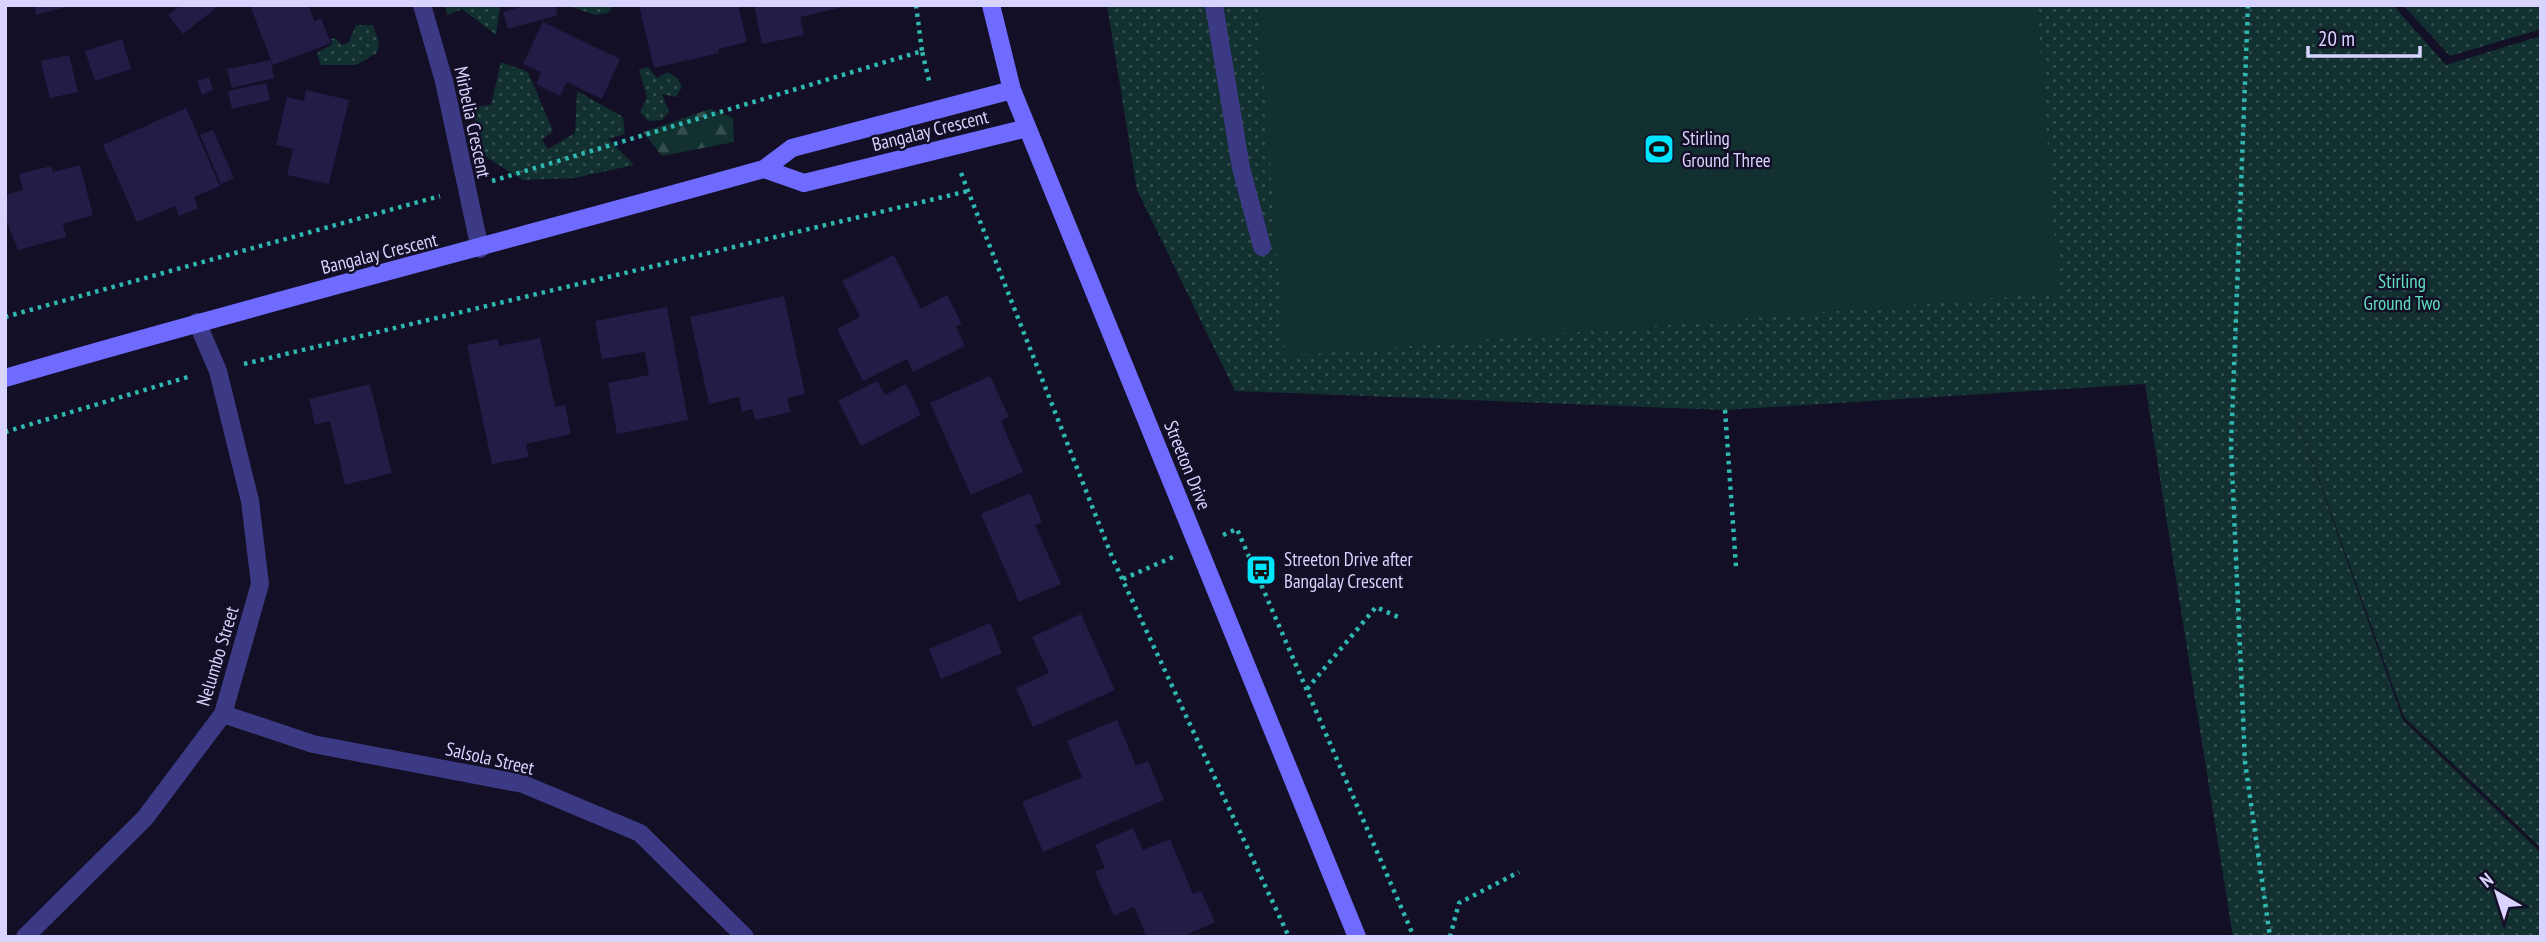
<svg xmlns="http://www.w3.org/2000/svg" width="2546" height="942" font-family="'PT Sans Narrow',sans-serif">
	<defs>
		<pattern id="grass-dots" width="8" height="8" patternUnits="userSpaceOnUse" patternTransform="scale(1.75)"><rect width="8" height="8" fill="#12302f"/><path d="M2 2h.1M6 6h.1" fill="none" stroke="#344d4e" stroke-width="1.8" stroke-linecap="round"/></pattern>
		<pattern id="forest-firs" width="22" height="20" patternUnits="userSpaceOnUse" patternTransform="scale(1.75)"><rect width="22" height="20" fill="#12302f"/><path d="M5 1l3.5 6h-7zM16 11l3.5 6h-7z" fill="#344d4e"/></pattern>
	</defs>
	<rect width="100%" height="100%" fill="#130f26"/>
	<path fill="url(#grass-dots)" d="M 445,5 L 500,5 L 496,35 L 462,9 L 447,15 Z
		M 566,5 L 614,5 L 608,13 L 595,15 Z
		M 1107,5 L 2393,5 L 2446,65 L 2541,36 L 2541,848 L 2404,717 L 2288,393 L 2403,720 L 2541,853 L 2541,937 L 2233,937 L 2145,384 L 1725,410 L 1235,391 L 1137,190 Z
		M 2403,5 L 2541,5 L 2541,29 L 2450,56 Z
		M 356,25 L 373,25 L 379,43 L 377,53 L 356,65 L 321,65 L 317,53 L 332,44 L 331,39 L 335,38 L 342,45 L 349,42 Z
		M 501,62 L 528,72 L 553,131 L 542,140 L 548,149 L 575,133 L 577,91 L 623,117 L 625,134 L 608,139 L 634,165 L 574,178 L 523,180 L 483,155 L 472,107 L 491,105 Z
		M 648,67 L 657,78 L 668,72 L 677,78 L 682,87 L 676,97 L 662,94 L 669,112 L 662,120 L 648,121 L 640,112 L 647,97 L 639,70 Z"/>
	<path fill="url(#forest-firs)" d="M 710,109 L 733,118 L 734,142 L 662,156 L 643,132 Z"/>
	<path fill="#12302f" d="M 1258,5 L 2037,5 L 2059,293 L 1285,356 Z"/>
	<path fill="#241b47" d="M 34,5 L 70,5 L 70,6 L 36,15 Z
		M 181,5 L 220,5 L 183,34 L 168,15 Z
		M 250,5 L 309,5 L 314,21 L 321,18 L 331,43 L 273,65 Z
		M 527,5 L 555,5 L 558,15 L 508,29 L 503,12 Z
		M 639,5 L 738,5 L 747,42 L 718,49 L 719,53 L 654,68 Z
		M 754,5 L 848,5 L 848,6 L 800,17 L 804,35 L 762,44 Z
		M 543,22 L 620,59 L 602,99 L 567,82 L 560,96 L 536,84 L 541,72 L 523,64 Z
		M 122,39 L 131,69 L 95,81 L 85,51 Z
		M 69,55 L 78,92 L 50,98 L 41,61 Z
		M 271,60 L 274,78 L 232,88 L 227,69 Z
		M 209,77 L 213,90 L 202,95 L 197,81 Z
		M 266,83 L 270,100 L 232,109 L 228,91 Z
		M 306,90 L 349,100 L 329,184 L 287,175 L 293,149 L 276,145 L 287,97 L 304,101 Z
		M 186,108 L 220,186 L 194,197 L 198,208 L 179,216 L 175,206 L 137,222 L 103,145 Z
		M 213,130 L 234,178 L 221,184 L 200,135 Z
		M 80,165 L 93,215 L 63,224 L 66,237 L 18,250 L 5,217 L 5,195 L 23,190 L 19,174 L 51,166 L 53,172 Z
		M 894,255 L 921,309 L 947,295 L 962,324 L 956,327 L 965,346 L 913,372 L 907,359 L 863,381 L 837,329 L 860,317 L 842,281 Z
		M 784,296 L 805,394 L 787,398 L 791,412 L 755,420 L 752,409 L 742,412 L 739,397 L 709,404 L 690,317 Z
		M 667,307 L 688,420 L 617,434 L 608,383 L 649,375 L 645,352 L 602,359 L 595,321 Z
		M 540,338 L 555,407 L 565,405 L 571,434 L 526,444 L 529,457 L 492,464 L 467,345 L 498,339 L 499,346 Z
		M 990,376 L 1009,417 L 1001,421 L 1023,472 L 971,495 L 930,403 Z
		M 877,381 L 885,395 L 906,384 L 921,415 L 861,446 L 838,401 Z
		M 370,384 L 392,473 L 345,485 L 330,421 L 315,425 L 309,399 Z
		M 1030,493 L 1042,522 L 1035,525 L 1061,584 L 1019,602 L 981,514 Z
		M 1081,614 L 1115,690 L 1033,727 L 1016,688 L 1049,673 L 1032,637 Z
		M 990,623 L 1002,653 L 941,679 L 929,649 Z
		M 1117,720 L 1136,766 L 1148,761 L 1164,800 L 1043,852 L 1022,802 L 1082,777 L 1067,741 Z
		M 1133,828 L 1143,850 L 1170,839 L 1193,894 L 1201,891 L 1215,922 L 1181,937 L 1147,937 L 1134,907 L 1114,916 L 1095,872 L 1105,868 L 1095,845 Z"/>
	<g fill="none" stroke-linecap="round" stroke-linejoin="round">
		<path stroke="#2fb8b0" stroke-width="4.5" stroke-dasharray="3.5 5" stroke-linecap="butt" d="M 916,5 L 922,51
			M 2248,5 L 2231,446 L 2245,762 L 2270,937
			M 961,173 L 1112,557 L 1289,937
			M 492,181 L 922,51 L 930,85
			M 5,317 L 440,196
			M 244,364 L 968,191
			M 1725,410 L 1736,567
			M 5,432 L 191,376
			M 1223,535 L 1237,529 L 1414,937
			M 1123,579 L 1173,557
			M 1307,689 L 1376,607 L 1398,617
			M 1450,937 L 1459,903 L 1519,872"/>
		<path stroke="#3d3a85" stroke-width="18" d="M 1214,5 L 1241,168 L 1262,247"/>
		<path stroke="#3d3a85" stroke-width="18" d="M 422,5 L 444,81 L 480,249
			M 223,714 L 313,744 L 523,784 L 640,833 L 745,937
			M 25,937 L 145,818 L 223,714 L 260,584 L 250,501 L 218,371 L 197,322"/>
		<path stroke="#6f6bff" stroke-width="18" d="M 991,5 L 1012,90 L 1357,937
			M 764,169 L 804,183 L 1027,128
			M 5,378 C 257,304 511,240 764,169 L 792,148 L 1012,90"/>
	</g>
	<defs>
		<g id="stadium-square" transform="scale(1.575)"><rect x="-9" y="-9" width="18" height="18" rx="4" fill="#00e5ff" stroke="#130f26"/><path d="M0-5a6.5 5 0 1 0 0 10a6.5 5 0 1 0 0-10ZM-3.5-1.8h7v3.6h-7Z" fill="#111"/></g>
		<g id="bus-square" transform="scale(1.575)"><rect x="-9" y="-9" width="18" height="18" rx="4" fill="#00e5ff" stroke="#130f26"/><path d="M-5-6H5V4H4V6H2V4H-2V6H-4V4H-5ZM-3.5-4V0h7V-4ZM-3.5 1.2v1.5H-2V1.2ZM2 1.2v1.5H3.5V1.2Z" fill="#111"/></g>
	</defs>
	<g fill-rule="evenodd">
		<use href="#stadium-square" x="1659" y="149"/>
		<use href="#bus-square" x="1261" y="570"/>
	</g>
	<g text-anchor="middle" dominant-baseline="central" stroke-width="5" stroke-linejoin="round" paint-order="stroke">
		<g font-size="19" fill="#d9d4ff" stroke="#130f26">
			<text transform="translate(473 122) rotate(78)">Mirbelia Crescent</text>
			<text transform="translate(930 130) rotate(-14)">Bangalay Crescent</text>
			<text transform="translate(379 253) rotate(-14)">Bangalay Crescent</text>
			<text transform="translate(1188 465) rotate(68)">Streeton Drive</text>
			<text transform="translate(217 656) rotate(-73)">Nelumbo Street</text>
			<text transform="translate(490 758) rotate(13)">Salsola Street</text>
		</g>
		<g font-size="19" fill="#d9d4ff" stroke="#130f26" text-anchor="start">
			<text x="1682" y="138">Stirling<tspan x="1682" dy="22">Ground Three</tspan></text>
			<text x="1284" y="559">Streeton Drive after<tspan x="1284" dy="22">Bangalay Crescent</tspan></text>
		</g>
		<g font-size="19" fill="#5fe0c0" stroke="#130f26">
			<text x="2402" y="281">Stirling<tspan x="2402" dy="22">Ground Two</tspan></text>
		</g>
	</g>
	<rect width="2546" height="942" fill="none" stroke="#d9d4ff" stroke-width="14"/>
	<g transform="translate(2497 893) rotate(321)" stroke="#130f26" stroke-width="5" paint-order="stroke">
	<path d="M0-5L12 26L0 18L-12 26Z" fill="#d9d4ff"/>
	<text y="-10" font-size="19" font-weight="bold" text-anchor="middle" fill="#d9d4ff">N</text>
	</g>
	<path d="M2308 46v10h112v-10" fill="none" stroke="#d9d4ff" stroke-width="3.5"/>
	<text x="2318" y="46" font-size="21" fill="#d9d4ff" stroke="#130f26" stroke-width="5" paint-order="stroke">20 m</text>
</svg>
